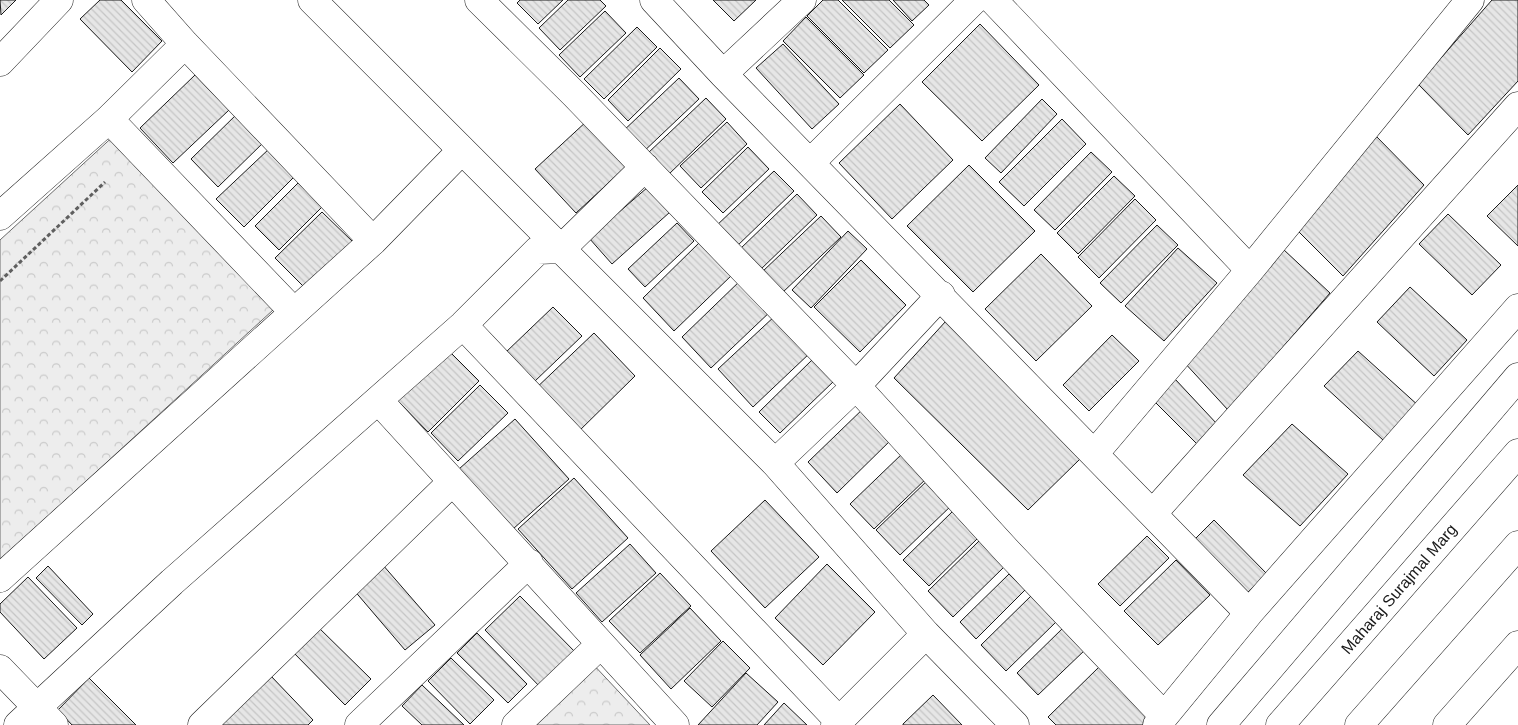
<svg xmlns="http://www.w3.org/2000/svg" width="1518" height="725" font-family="Arial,sans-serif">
	<defs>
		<pattern id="forest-crowns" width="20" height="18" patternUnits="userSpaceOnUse" patternTransform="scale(1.25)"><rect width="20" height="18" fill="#ededed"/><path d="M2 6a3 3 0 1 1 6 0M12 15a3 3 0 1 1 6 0" fill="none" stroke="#cbcbcb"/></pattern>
		<pattern id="building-back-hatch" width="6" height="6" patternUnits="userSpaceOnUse" patternTransform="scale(1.25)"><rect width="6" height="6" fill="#e6e6e6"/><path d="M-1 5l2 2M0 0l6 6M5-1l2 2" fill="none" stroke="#c5c5c5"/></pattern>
	</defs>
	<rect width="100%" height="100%" fill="#fff"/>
	<path fill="url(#forest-crowns)" stroke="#6a6a6a" d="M 118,132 L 273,310 L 0,560 L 0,240 Z
		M 590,661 L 650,725 L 529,725 Z"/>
	<path fill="url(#building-back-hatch)" stroke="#1a1a1a" d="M 0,0 L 16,0 L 1,15 Z
		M 100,0 L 121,0 L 162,41 L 132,72 L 80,19 Z
		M 520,0 L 563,0 L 538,24 L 517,3 Z
		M 568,0 L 600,0 L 606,6 L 560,50 L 539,28 Z
		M 713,0 L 756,0 L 734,21 Z
		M 823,0 L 838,0 L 888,50 L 864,73 L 807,16 Z
		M 842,0 L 889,0 L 914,25 L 890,48 Z
		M 893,0 L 924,0 L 929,5 L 912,21 Z
		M 1492,0 L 1518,0 L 1518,81 L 1468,135 L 1418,84 Z
		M 605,11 L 626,33 L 580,77 L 559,55 Z
		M 806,17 L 864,75 L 840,98 L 783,41 Z
		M 980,24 L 1039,85 L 982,141 L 922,82 Z
		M 637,27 L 657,47 L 604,99 L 584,79 Z
		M 783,44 L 839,104 L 812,129 L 756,68 Z
		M 660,48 L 681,69 L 628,121 L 608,100 Z
		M 195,75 L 229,110 L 173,163 L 140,128 Z
		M 679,78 L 699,99 L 640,155 L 620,134 Z
		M 706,98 L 726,119 L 668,175 L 647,154 Z
		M 1042,99 L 1057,114 L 1001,173 L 985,158 Z
		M 900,104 L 953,160 L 892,219 L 839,163 Z
		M 239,112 L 266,140 L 218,187 L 191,159 Z
		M 1062,119 L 1086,144 L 1024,206 L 999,182 Z
		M 588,120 L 629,164 L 576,213 L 535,169 Z
		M 727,122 L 747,144 L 701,188 L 680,166 Z
		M 1375,135 L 1424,185 L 1343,276 L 1294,227 Z
		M 748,147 L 769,169 L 723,213 L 702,192 Z
		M 270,148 L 296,175 L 244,227 L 216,199 Z
		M 1091,152 L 1112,172 L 1055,230 L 1034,210 Z
		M 969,165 L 1035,231 L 973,292 L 907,226 Z
		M 774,171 L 794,191 L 735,248 L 715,227 Z
		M 1114,176 L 1135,196 L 1078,254 L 1057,233 Z
		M 298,183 L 322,207 L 279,250 L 255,226 Z
		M 1518,185 L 1518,246 L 1487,216 Z
		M 648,187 L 670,212 L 612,264 L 589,238 Z
		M 797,194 L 817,215 L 759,271 L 739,250 Z
		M 1135,199 L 1156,220 L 1099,278 L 1078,257 Z
		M 322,212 L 353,242 L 306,289 L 275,258 Z
		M 1448,214 L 1501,265 L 1472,295 L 1419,244 Z
		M 821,216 L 841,237 L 782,293 L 762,272 Z
		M 677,223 L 694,241 L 645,287 L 628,269 Z
		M 1157,225 L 1178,245 L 1121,303 L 1100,283 Z
		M 848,231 L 867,249 L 811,308 L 792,290 Z
		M 701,241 L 733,274 L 674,331 L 643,298 Z
		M 1178,248 L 1217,283 L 1164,341 L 1125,306 Z
		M 1283,249 L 1330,293 L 1228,410 L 1183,361 Z
		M 1041,254 L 1092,306 L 1036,361 L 985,309 Z
		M 861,260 L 906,305 L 860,352 L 814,307 Z
		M 743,278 L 773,309 L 711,368 L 682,337 Z
		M 1410,287 L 1467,340 L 1434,376 L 1377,322 Z
		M 553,307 L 582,336 L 534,382 L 505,353 Z
		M 776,315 L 811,352 L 753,407 L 718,369 Z
		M 946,321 L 1080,459 L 1028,510 L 894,378 Z
		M 594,333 L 635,376 L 575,435 L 532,392 Z
		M 1112,335 L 1139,361 L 1089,411 L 1063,385 Z
		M 446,348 L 479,381 L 428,432 L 396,399 Z
		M 1358,351 L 1420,407 L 1383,440 L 1324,386 Z
		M 814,358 L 835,380 L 780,433 L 759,412 Z
		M 1175,379 L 1217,424 L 1198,445 L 1155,402 Z
		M 480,385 L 508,413 L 458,461 L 431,433 Z
		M 867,405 L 896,435 L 837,493 L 808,462 Z
		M 515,419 L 569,479 L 513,529 L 459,469 Z
		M 1292,424 L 1348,474 L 1300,526 L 1243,475 Z
		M 904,452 L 929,476 L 874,529 L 850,504 Z
		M 574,478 L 628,538 L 572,589 L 518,529 Z
		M 930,478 L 954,503 L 900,555 L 876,530 Z
		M 765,500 L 819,557 L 765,608 L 711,551 Z
		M 954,510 L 979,537 L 929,586 L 903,560 Z
		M 1214,520 L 1267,574 L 1243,597 L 1191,543 Z
		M 1147,536 L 1169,558 L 1120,606 L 1098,584 Z
		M 979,541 L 1004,567 L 953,617 L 928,591 Z
		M 630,544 L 656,573 L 602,622 L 576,593 Z
		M 1176,560 L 1210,595 L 1158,645 L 1124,611 Z
		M 382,564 L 435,625 L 405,650 L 353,589 Z
		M 827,564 L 875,612 L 823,665 L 775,618 Z
		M 48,566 L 93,614 L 82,625 L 36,578 Z
		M 660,573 L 691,606 L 640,653 L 609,621 Z
		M 1009,574 L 1025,590 L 976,639 L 960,622 Z
		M 28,577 L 77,628 L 44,659 L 0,612 L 0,604 Z
		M 1032,595 L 1057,621 L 1006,671 L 981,645 Z
		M 520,596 L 579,656 L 543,690 L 485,630 Z
		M 690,608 L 721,641 L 671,689 L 640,655 Z
		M 316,625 L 371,679 L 345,705 L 291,650 Z
		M 1064,627 L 1086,649 L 1038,695 L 1017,673 Z
		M 477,633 L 527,684 L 508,703 L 457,653 Z
		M 723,641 L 750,668 L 712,707 L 684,681 Z
		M 451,658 L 494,700 L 470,724 L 428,681 Z
		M 1099,667 L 1149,719 L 1143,725 L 1056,725 L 1048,717 Z
		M 746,673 L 778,702 L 757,725 L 698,725 Z
		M 270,675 L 313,720 L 308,725 L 218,725 Z
		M 89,678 L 136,725 L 72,725 L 58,710 Z
		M 422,685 L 464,725 L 422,725 L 402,706 Z
		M 933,695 L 962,725 L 903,725 L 903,724 Z
		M 784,703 L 807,725 L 764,725 Z"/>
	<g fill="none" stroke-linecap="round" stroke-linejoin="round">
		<g stroke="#1a1a1a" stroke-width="29">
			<path id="minor" d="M 146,0 L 185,44 L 373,241
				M 312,0 L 775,463 L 926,634 L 1015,725
				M 479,0 L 574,94 L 856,386 L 1007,551 L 1164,716
				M 654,0 L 723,74 L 1249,613
				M 993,0 L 1250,270
				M 0,62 L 59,0
				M 723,74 L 802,0
				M 109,119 L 293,311
				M 811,162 L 974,0
				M 0,216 L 109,119 L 185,44
				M 463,325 L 839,721
				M 379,401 L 675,725
				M 1095,453 L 1250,270 L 1470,0
				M 775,463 L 856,386 L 941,295
				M 1153,513 L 1518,106
				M 0,578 L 373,241 L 462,150
				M 0,669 L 54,725
				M 18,725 L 172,582 L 463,325 L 538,250 L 561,249 L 645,167
				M 202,725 L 452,482
				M 359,725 L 529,563
				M 516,725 L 601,644
				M 835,725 L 926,634
				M 1157,725 L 1249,613 L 1518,308
				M 1221,725 L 1518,377
				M 1447,725 L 1518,645"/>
		</g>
		<g stroke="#1a1a1a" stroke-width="29">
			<path id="major" d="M 1280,725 L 1518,453
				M 1359,725 L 1518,545"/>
		</g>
		<path stroke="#5f5f5f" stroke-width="3" stroke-dasharray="4 2.5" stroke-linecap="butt" d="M 0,281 L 105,182"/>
		<use href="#minor" stroke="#fff" stroke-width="28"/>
		<use href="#major" stroke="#fff" stroke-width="28"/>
	</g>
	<g text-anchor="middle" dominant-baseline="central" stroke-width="4" stroke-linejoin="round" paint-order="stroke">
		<g font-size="16" fill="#1a1a1a" stroke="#fff">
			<text transform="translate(1399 589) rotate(-49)">Maharaj Surajmal Marg</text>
		</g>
	</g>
</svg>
